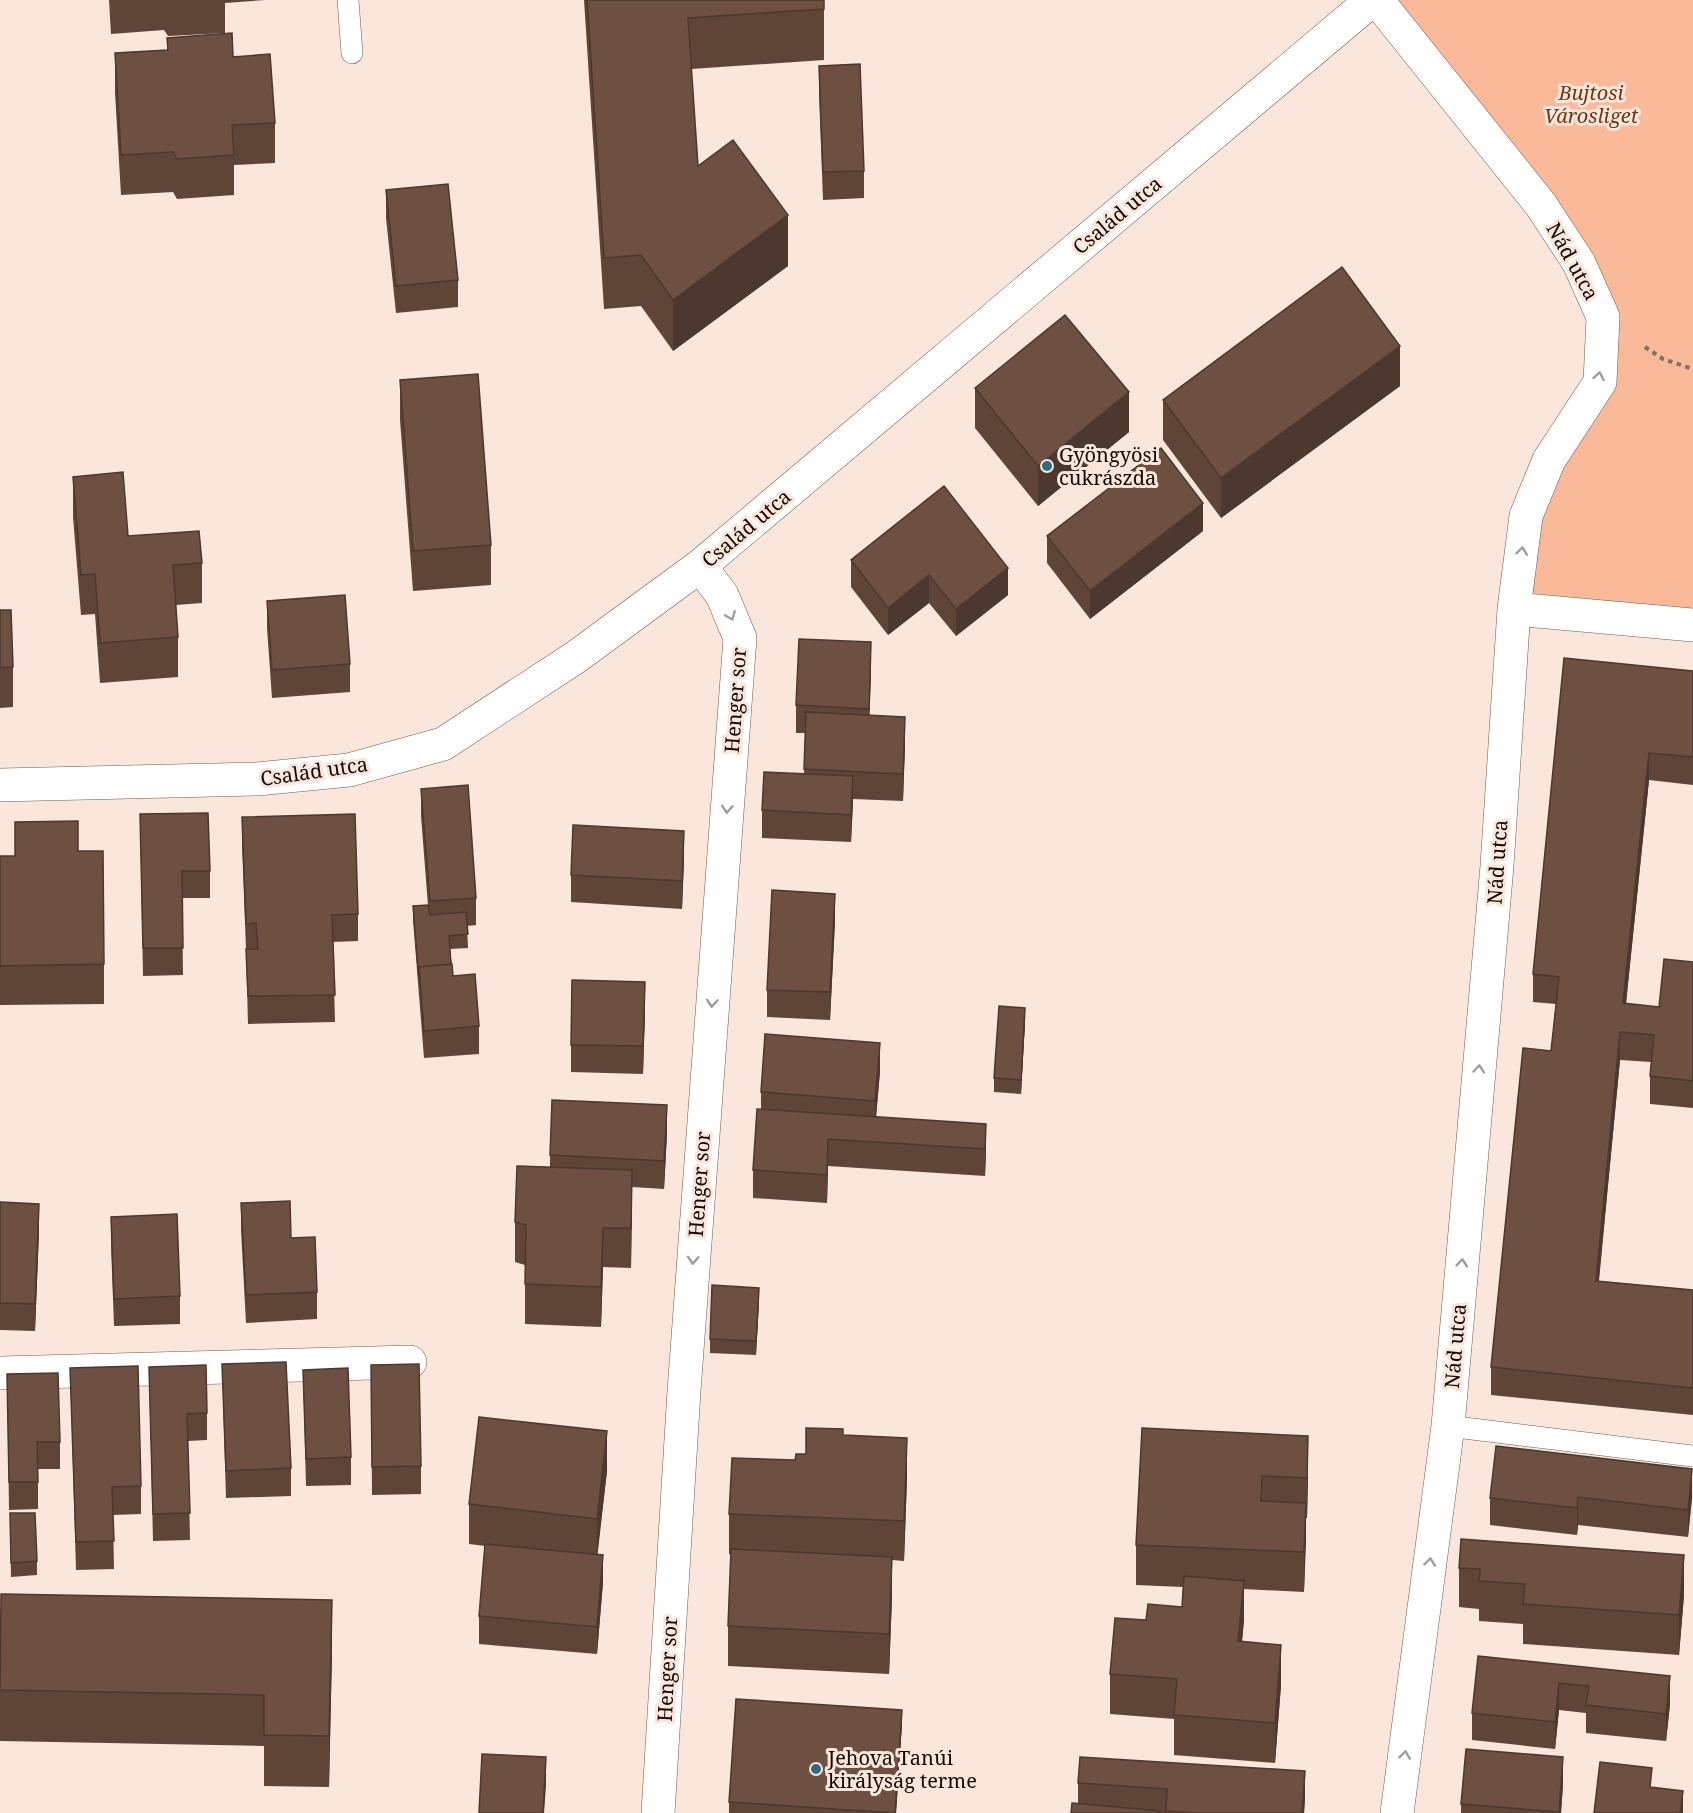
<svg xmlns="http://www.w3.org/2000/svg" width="1693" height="1813" font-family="'Noto Serif',serif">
	<rect width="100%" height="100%" fill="#fbe6db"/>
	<path fill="#fab999" d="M 1377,0 L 1693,0 L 1693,625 L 1514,609 L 1526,516 L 1600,382 L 1603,317 Z"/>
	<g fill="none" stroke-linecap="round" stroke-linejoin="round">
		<g stroke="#77594a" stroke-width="22">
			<path id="lane" d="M 348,0 L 352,53
				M 1448,1426 L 1693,1456"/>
		</g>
		<g stroke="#77594a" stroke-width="34">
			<path id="street" d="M 1377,0 L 1541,205 L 1579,263 L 1603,317 L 1600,382 L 1549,460 L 1526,516 L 1514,609 L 1497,866 L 1448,1426 L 1397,1813
				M 1514,609 L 1693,625
				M 0,785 L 257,779 L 349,770 L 443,744 L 576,657 L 700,566 L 1372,0
				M 0,1373 L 410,1362
				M 658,1813 L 684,1391 L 740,638 L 722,595 L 700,566"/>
		</g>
		<path stroke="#817169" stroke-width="4" stroke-dasharray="4.5 4.5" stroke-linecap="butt" d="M 1645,347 L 1663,359 L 1693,369"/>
		<use href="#lane" stroke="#fff" stroke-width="21"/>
		<use href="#street" stroke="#fff" stroke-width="33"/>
	</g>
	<path fill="#5e4538" d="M 109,0 L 265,0 L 225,3 L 225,33 L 168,36 L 164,30 L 111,34 Z
		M 584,0 L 824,0 L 824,60 L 691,69 L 698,166 L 788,266 L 673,351 L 641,306 L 604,309 Z
		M 167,38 L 233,57 L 275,123 L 275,163 L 234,165 L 234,195 L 177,199 L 173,192 L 121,195 L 115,93 L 115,53 L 167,50 Z
		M 819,66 L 864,171 L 864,198 L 823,200 L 819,93 Z
		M 386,190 L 458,280 L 458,307 L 396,313 L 386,218 Z
		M 400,380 L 491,545 L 491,585 L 413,591 L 400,420 Z
		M 1400,386 L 1221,518 L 1163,440 L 1163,400 Z
		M 975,388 L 1129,432 L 1038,506 L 975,428 Z
		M 73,477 L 128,536 L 202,563 L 202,603 L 176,605 L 178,637 L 178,677 L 100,683 L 95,614 L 81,615 L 73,517 Z
		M 944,486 L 1008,595 L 956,636 L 929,603 L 888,635 L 851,587 L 851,560 Z
		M 1203,531 L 1090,619 L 1047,563 L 1047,536 Z
		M 267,601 L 350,664 L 350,692 L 272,698 L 267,628 Z
		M 0,610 L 13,667 L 13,707 L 0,708 Z
		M 1564,658 L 1693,671 L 1693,785 L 1649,780 L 1626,1004 L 1659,1007 L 1693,962 L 1693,1108 L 1650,1104 L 1650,1076 L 1651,1062 L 1620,1060 L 1599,1281 L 1693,1290 L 1693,1415 L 1491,1395 L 1491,1367 L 1551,1051 L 1556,1004 L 1533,1002 L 1533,974 Z
		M 871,670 L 869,715 L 905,744 L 903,801 L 853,799 L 851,842 L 762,838 L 762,810 L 804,774 L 805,733 L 796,733 L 796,705 Z
		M 421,789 L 476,898 L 476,925 L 467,926 L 468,948 L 450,949 L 453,976 L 479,1026 L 479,1054 L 424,1058 L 413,920 L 413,906 L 428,906 L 421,816 Z
		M 140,814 L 210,871 L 210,898 L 182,898 L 183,975 L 143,976 Z
		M 242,817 L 358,914 L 358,941 L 333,942 L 335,1022 L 248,1024 L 246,949 L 242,845 Z
		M 78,851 L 104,964 L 104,1004 L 0,1005 L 0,856 L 15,856 Z
		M 684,859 L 682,909 L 571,902 L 571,875 Z
		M 835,921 L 830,1020 L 767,1017 L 767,990 Z
		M 645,1010 L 643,1074 L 571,1072 L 571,1045 Z
		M 1025,1022 L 1021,1094 L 994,1092 L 994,1078 Z
		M 880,1071 L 876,1117 L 986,1124 L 986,1151 L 985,1176 L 828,1166 L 827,1203 L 753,1198 L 753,1170 L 761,1109 L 761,1092 Z
		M 667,1133 L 664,1189 L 632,1187 L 631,1268 L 603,1267 L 601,1327 L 525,1324 L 525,1265 L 515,1262 L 515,1222 L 550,1167 L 550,1155 Z
		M 0,1202 L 39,1231 L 35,1331 L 0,1330 Z
		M 241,1203 L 291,1238 L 317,1292 L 317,1319 L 246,1323 L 241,1230 Z
		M 111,1217 L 180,1296 L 180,1324 L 114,1326 L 111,1244 Z
		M 759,1302 L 756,1355 L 710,1353 L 710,1339 Z
		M 222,1364 L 291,1468 L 291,1496 L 226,1498 Z
		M 371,1365 L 421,1466 L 421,1494 L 372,1495 Z
		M 149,1367 L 207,1413 L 207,1440 L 188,1441 L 190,1540 L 153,1541 Z
		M 70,1368 L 141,1486 L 141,1514 L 113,1515 L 114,1569 L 76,1570 Z
		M 303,1370 L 351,1457 L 351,1485 L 306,1486 Z
		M 7,1374 L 60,1442 L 60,1469 L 38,1469 L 38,1509 L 9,1510 Z
		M 1142,1428 L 1308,1476 L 1307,1518 L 1306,1518 L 1304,1592 L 1244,1589 L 1244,1620 L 1242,1642 L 1281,1685 L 1275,1763 L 1174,1755 L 1174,1719 L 1110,1714 L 1110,1674 L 1146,1620 L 1182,1607 L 1183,1587 L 1136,1585 L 1136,1545 Z
		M 843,1435 L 907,1478 L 904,1561 L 892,1560 L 892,1597 L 889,1674 L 728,1666 L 728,1626 L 731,1554 L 729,1554 L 729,1514 L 795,1460 L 806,1454 Z
		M 607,1471 L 597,1555 L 603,1582 L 597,1654 L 479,1644 L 479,1616 L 485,1546 L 469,1544 L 469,1504 Z
		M 1692,1497 L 1688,1537 L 1578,1525 L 1577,1535 L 1490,1525 L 1490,1498 Z
		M 10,1513 L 37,1561 L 37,1575 L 11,1577 Z
		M 1461,1539 L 1684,1595 L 1679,1655 L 1523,1644 L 1523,1624 L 1479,1621 L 1479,1609 L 1459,1607 L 1459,1568 Z
		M 0,1642 L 332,1652 L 329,1787 L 264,1786 L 264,1746 L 0,1741 Z
		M 1478,1656 L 1670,1704 L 1666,1741 L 1586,1733 L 1586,1713 L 1559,1710 L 1555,1749 L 1472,1740 L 1472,1713 Z
		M 902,1724 L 896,1813 L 729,1813 L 729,1802 Z
		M 1078,1783 L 1305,1798 L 1304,1813 L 1071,1813 L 1078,1804 Z
		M 1563,1784 L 1561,1813 L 1461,1813 L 1461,1804 Z"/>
	<path fill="#4c382e" d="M 788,215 L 788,266 L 673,351 L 673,300 Z
		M 1400,346 L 1400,386 L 1221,518 L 1221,478 Z
		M 1129,392 L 1129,432 L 1038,506 L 1038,466 Z
		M 1203,503 L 1203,531 L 1090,619 L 1090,591 Z
		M 1008,568 L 1008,595 L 956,636 L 956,609 Z
		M 929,575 L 929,603 L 888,635 L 888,608 Z
		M 871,642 L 871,670 L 869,736 L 869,709 Z
		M 905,717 L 905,744 L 903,801 L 903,774 Z
		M 1649,753 L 1649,780 L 1623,1031 L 1623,1003 Z
		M 853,776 L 853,803 L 851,842 L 851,815 Z
		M 684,831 L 684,859 L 682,909 L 682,881 Z
		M 835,894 L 835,921 L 830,1020 L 830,992 Z
		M 645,982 L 645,1010 L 643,1074 L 643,1046 Z
		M 1025,1008 L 1025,1022 L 1021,1094 L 1021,1080 Z
		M 1620,1032 L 1620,1060 L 1596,1308 L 1596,1281 Z
		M 880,1043 L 880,1071 L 875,1129 L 875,1101 Z
		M 667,1105 L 667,1133 L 664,1189 L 664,1161 Z
		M 986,1124 L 986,1151 L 985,1176 L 985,1149 Z
		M 828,1139 L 828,1166 L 827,1203 L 827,1175 Z
		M 632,1170 L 632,1209 L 631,1268 L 631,1228 Z
		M 39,1204 L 39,1231 L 35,1331 L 35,1304 Z
		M 603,1228 L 603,1267 L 601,1327 L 601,1287 Z
		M 759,1288 L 759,1302 L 756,1355 L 756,1341 Z
		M 607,1431 L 607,1471 L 597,1559 L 597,1519 Z
		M 1308,1436 L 1308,1476 L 1307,1518 L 1307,1478 Z
		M 907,1438 L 907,1478 L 904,1561 L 904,1521 Z
		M 1692,1469 L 1692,1497 L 1688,1537 L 1688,1510 Z
		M 1578,1497 L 1578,1525 L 1577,1535 L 1577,1508 Z
		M 1306,1503 L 1306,1543 L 1304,1592 L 1304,1552 Z
		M 603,1555 L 603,1582 L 597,1654 L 597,1627 Z
		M 1684,1555 L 1684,1595 L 1679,1655 L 1679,1615 Z
		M 892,1557 L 892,1597 L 889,1674 L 889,1634 Z
		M 1244,1581 L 1244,1620 L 1238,1681 L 1238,1641 Z
		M 332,1600 L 332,1652 L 329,1787 L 329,1736 Z
		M 1281,1645 L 1281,1685 L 1275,1763 L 1275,1723 Z
		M 1670,1676 L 1670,1704 L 1666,1741 L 1666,1714 Z
		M 1559,1683 L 1559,1710 L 1555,1749 L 1555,1722 Z
		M 902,1710 L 902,1724 L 896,1813 L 895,1813 Z
		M 546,1757 L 546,1785 L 544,1813 L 543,1813 Z
		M 1563,1757 L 1563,1784 L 1561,1813 L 1559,1813 Z
		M 1305,1771 L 1305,1798 L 1304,1813 L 1302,1813 Z
		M 1683,1791 L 1683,1813 L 1680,1813 Z"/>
	<path fill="#6d5041" stroke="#4c382e" stroke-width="1.5" d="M 587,0 L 824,0 L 824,9 L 688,18 L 698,166 L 733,140 L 788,215 L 673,300 L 641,255 L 604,258 Z
		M 232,33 L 233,57 L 270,54 L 275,123 L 232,125 L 234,155 L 177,159 L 173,152 L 121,155 L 115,53 L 168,50 L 167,38 Z
		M 860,64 L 864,171 L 823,172 L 819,66 Z
		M 448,184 L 458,280 L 396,286 L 386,190 Z
		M 1342,267 L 1400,346 L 1221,478 L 1163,400 Z
		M 1065,315 L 1129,392 L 1038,466 L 975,388 Z
		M 478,374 L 491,545 L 413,551 L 400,380 Z
		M 1161,448 L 1203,503 L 1090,591 L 1047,536 Z
		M 123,472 L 128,536 L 199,531 L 202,563 L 173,565 L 178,637 L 100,643 L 95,574 L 81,575 L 73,477 Z
		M 944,486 L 1008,568 L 956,609 L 929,575 L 888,608 L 851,560 Z
		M 345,595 L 350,664 L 272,670 L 267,601 Z
		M 0,610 L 11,610 L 13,667 L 0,668 Z
		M 799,639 L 871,642 L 869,709 L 796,705 Z
		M 1564,658 L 1693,671 L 1693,757 L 1649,753 L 1623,1003 L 1659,1007 L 1664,959 L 1693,962 L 1693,1081 L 1650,1076 L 1654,1035 L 1620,1032 L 1596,1281 L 1693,1290 L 1693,1388 L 1491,1367 L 1523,1048 L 1551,1051 L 1559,977 L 1533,974 Z
		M 806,712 L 905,717 L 903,774 L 804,769 Z
		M 764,772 L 853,776 L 851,815 L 762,810 Z
		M 468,785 L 476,898 L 430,901 L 421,789 Z
		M 208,813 L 210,871 L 182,871 L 183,948 L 143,948 L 140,814 Z
		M 355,814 L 358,914 L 332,915 L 335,995 L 248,996 L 246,949 L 258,949 L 256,923 L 246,924 L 242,817 Z
		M 78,821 L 78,851 L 103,851 L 104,964 L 0,966 L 0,856 L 15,856 L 15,822 Z
		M 573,825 L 684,831 L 682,881 L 571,875 Z
		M 772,890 L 835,894 L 830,992 L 767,990 Z
		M 428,905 L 430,915 L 466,912 L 468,934 L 449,936 L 451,964 L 419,967 L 419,980 L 413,906 Z
		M 452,964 L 453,976 L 475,974 L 479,1026 L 424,1031 L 419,967 Z
		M 572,980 L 645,982 L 643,1046 L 571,1045 Z
		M 999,1006 L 1025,1008 L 1021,1080 L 994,1078 Z
		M 765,1034 L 880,1043 L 875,1101 L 761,1092 Z
		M 552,1100 L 667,1105 L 664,1161 L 550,1155 Z
		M 757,1109 L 986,1124 L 985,1149 L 828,1139 L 827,1175 L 753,1170 Z
		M 517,1166 L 632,1170 L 631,1228 L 603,1228 L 601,1287 L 525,1284 L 526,1225 L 515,1222 Z
		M 290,1201 L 291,1238 L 315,1237 L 317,1292 L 246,1295 L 241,1203 Z
		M 0,1202 L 39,1204 L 35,1304 L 0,1303 Z
		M 177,1214 L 180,1296 L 114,1299 L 111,1217 Z
		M 712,1285 L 759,1288 L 756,1341 L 710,1339 Z
		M 286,1362 L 291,1468 L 226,1471 L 222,1364 Z
		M 419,1364 L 421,1466 L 372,1467 L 371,1365 Z
		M 206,1365 L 207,1413 L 187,1414 L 190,1513 L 153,1514 L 149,1367 Z
		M 138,1366 L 141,1486 L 112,1487 L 114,1541 L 76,1542 L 70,1368 Z
		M 348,1368 L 351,1457 L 306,1459 L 303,1370 Z
		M 58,1373 L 60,1442 L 37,1442 L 38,1482 L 9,1482 L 7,1374 Z
		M 479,1417 L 607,1431 L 597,1519 L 469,1504 Z
		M 806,1428 L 843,1429 L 843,1435 L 907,1438 L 904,1521 L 729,1514 L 732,1458 L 795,1460 L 796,1454 L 806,1454 Z
		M 1142,1428 L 1308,1436 L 1307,1478 L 1262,1476 L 1261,1501 L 1306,1503 L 1304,1552 L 1136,1545 Z
		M 1496,1446 L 1692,1469 L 1688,1510 L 1578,1497 L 1577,1508 L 1490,1498 Z
		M 10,1513 L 35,1513 L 37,1561 L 11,1563 Z
		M 1461,1539 L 1684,1555 L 1679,1615 L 1523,1604 L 1525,1584 L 1479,1581 L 1480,1569 L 1459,1568 Z
		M 485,1544 L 603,1555 L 597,1627 L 479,1616 Z
		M 731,1549 L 892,1557 L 889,1634 L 728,1626 Z
		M 1184,1576 L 1244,1581 L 1238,1641 L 1281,1645 L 1275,1723 L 1174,1715 L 1177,1679 L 1110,1674 L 1115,1618 L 1146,1620 L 1148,1604 L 1182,1607 Z
		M 1,1594 L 332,1600 L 329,1736 L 264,1735 L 264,1695 L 0,1690 Z
		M 1478,1656 L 1670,1676 L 1666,1714 L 1586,1705 L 1589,1686 L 1559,1683 L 1555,1722 L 1472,1713 Z
		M 736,1699 L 902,1710 L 895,1813 L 729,1802 Z
		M 1466,1749 L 1563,1757 L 1559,1812 L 1461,1804 Z
		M 482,1754 L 546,1757 L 543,1813 L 479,1813 Z
		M 1080,1757 L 1305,1771 L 1302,1813 L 1198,1813 L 1166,1811 L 1167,1789 L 1078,1783 Z
		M 1600,1762 L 1652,1768 L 1650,1787 L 1683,1791 L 1680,1813 L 1594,1813 Z
		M 1072,1803 L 1160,1811 L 1160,1813 L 1071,1813 Z"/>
	<defs><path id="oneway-chevron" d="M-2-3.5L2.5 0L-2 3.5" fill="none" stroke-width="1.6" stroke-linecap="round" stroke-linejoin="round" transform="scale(1.5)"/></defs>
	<g stroke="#a19d9b">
		<use href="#oneway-chevron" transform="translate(1599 376) rotate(-80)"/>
		<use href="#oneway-chevron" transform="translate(1522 551) rotate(-83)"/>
		<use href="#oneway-chevron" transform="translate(731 616) rotate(68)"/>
		<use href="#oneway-chevron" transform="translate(727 809) rotate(94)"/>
		<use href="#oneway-chevron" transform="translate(712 1003) rotate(94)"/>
		<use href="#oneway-chevron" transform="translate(1479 1069) rotate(-85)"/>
		<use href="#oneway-chevron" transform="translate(693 1260) rotate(94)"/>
		<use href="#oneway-chevron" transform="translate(1462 1263) rotate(-85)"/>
		<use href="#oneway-chevron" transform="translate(1430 1562) rotate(-83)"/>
		<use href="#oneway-chevron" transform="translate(1405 1755) rotate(-83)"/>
	</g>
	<g fill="#2f6b82" stroke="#fbe6db" stroke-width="2">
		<circle cx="1047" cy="466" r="6"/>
		<circle cx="816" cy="1769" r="6"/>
	</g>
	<g text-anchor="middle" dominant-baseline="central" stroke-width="6" stroke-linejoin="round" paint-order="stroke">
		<g font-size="20" font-style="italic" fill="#6f3617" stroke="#fbe6db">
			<text x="1591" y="92">Bujtosi<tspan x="1591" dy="23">Városliget</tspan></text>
		</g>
		<g font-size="20" fill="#140904" stroke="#fbe6db">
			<text transform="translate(1117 215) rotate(-40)">Család utca</text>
			<text transform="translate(1573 261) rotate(61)">Nád utca</text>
			<text transform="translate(746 528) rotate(-40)">Család utca</text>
			<text transform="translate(735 700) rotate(-86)">Henger sor</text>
			<text transform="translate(314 771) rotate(-8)">Család utca</text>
			<text transform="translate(1497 862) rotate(-86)">Nád utca</text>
			<text transform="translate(699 1184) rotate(-86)">Henger sor</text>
			<text transform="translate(1455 1346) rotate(-85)">Nád utca</text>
			<text transform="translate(667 1669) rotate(-87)">Henger sor</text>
		</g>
		<g font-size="20" fill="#140904" stroke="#fbe6db" text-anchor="start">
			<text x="1059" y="454">Gyöngyösi<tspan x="1059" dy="23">cukrászda</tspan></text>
			<text x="828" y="1757">Jehova Tanúi<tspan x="828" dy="23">királyság terme</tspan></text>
		</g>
	</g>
</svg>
